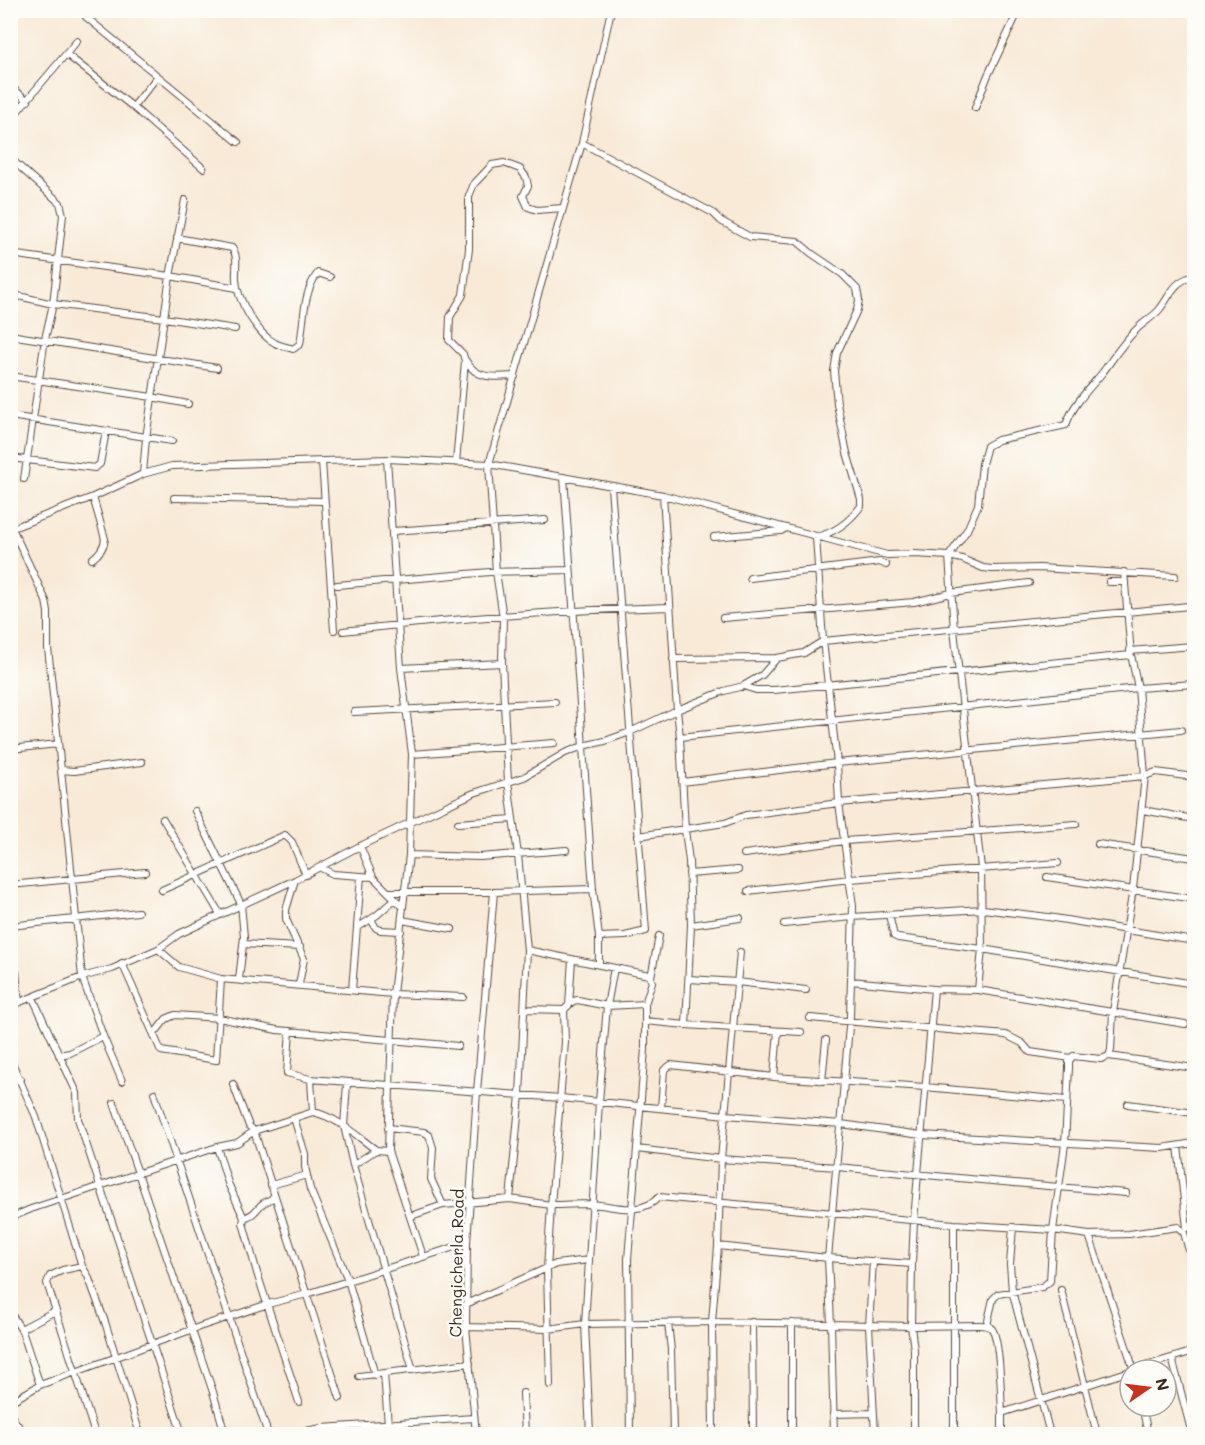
<svg xmlns="http://www.w3.org/2000/svg" width="1205" height="1445" font-family="Mali,sans-serif">
	<rect width="100%" height="100%" fill="#fdfcf7"/>
	<filter id="ink" filterUnits="userSpaceOnUse"><feTurbulence type="fractalNoise" baseFrequency=".0167" numOctaves="2"/><feDisplacementMap in="SourceGraphic" scale="12" xChannelSelector="R" yChannelSelector="G"/><feConvolveMatrix kernelMatrix="1 2 1 2 8 2 1 2 1" color-interpolation-filters="sRGB"/></filter>
	<filter id="wash" filterUnits="userSpaceOnUse"><feTurbulence type="fractalNoise" baseFrequency=".008" numOctaves="4" result="noise"/><feDisplacementMap in="SourceGraphic" scale="24" xChannelSelector="R" yChannelSelector="G"/><feGaussianBlur stdDeviation="1.35" result="paint"/><feColorMatrix in="noise" values="0 0 0 0 0 0 0 0 0 0 0 0 0 0 0 0 0 1.4 0 .05"/><feComposite in="paint" operator="in"/></filter>
	<g filter="url(#wash)">
		<rect width="100%" height="100%" fill="#f8ead7"/>
	</g>
	<g filter="url(#ink)">
		<g fill="none" stroke-linecap="round" stroke-linejoin="round">
			<g stroke="#57473a" stroke-width="8">
				<path id="street" d="M 86,17 L 238,142
					M 66,54 L 133,107 L 203,168
					M 10,86 L 28,101
					M 133,107 L 157,77
					M 975,108 L 988,75 L 1019,10
					M 10,120 L 77,41
					M 582,143 L 713,213 L 721,221 L 750,237 L 797,241 L 811,253 L 842,274 L 857,289 L 859,300 L 857,310 L 837,353 L 834,371 L 837,404 L 847,453 L 861,499 L 861,506 C 850,521 834,533 816,537 L 823,641 L 837,763 L 839,803 L 853,906 L 850,1016 L 828,1258 L 831,1324 L 911,1326 L 914,1350 L 914,1434
					M 10,158 L 60,203 L 63,215 L 53,304 L 45,339 L 24,479
					M 185,200 L 170,276 L 237,288
					M 177,238 L 232,248 C 239,257 235,269 236,280 C 237,299 257,334 275,343 C 280,346 287,347 293,349 L 300,344 C 304,322 303,291 318,273 L 330,277
					M 10,254 L 170,276 L 164,318 L 235,329
					M 10,294 L 53,304 L 164,318 L 146,438 L 143,474
					M 10,335 L 217,368
					M 466,361 C 477,380 495,377 515,376
					M 10,376 L 152,397 L 188,404
					M 10,416 L 172,441
					M 10,458 L 95,468 L 100,464 L 106,431
					M 387,459 L 401,668 L 502,663
					M 322,462 L 334,630
					M 456,463 L 465,361 L 463,354 L 449,340 L 450,317 L 463,295 L 469,249 L 469,196 L 474,184 L 492,165 L 504,163 L 520,169 L 526,177 L 528,186 L 523,196 L 528,207 L 537,210 L 563,208
					M 564,477 L 593,889 L 599,937 L 599,965
					M 663,495 L 677,710 L 680,737 L 685,830 L 689,861 L 691,925 L 686,1025 L 733,1028 L 721,1159 L 718,1246 L 828,1258 L 912,1264 L 914,1220 L 934,989 L 978,990 L 982,949 L 981,868 L 954,630 L 949,556 L 967,530 L 978,505 L 982,464 L 987,446 L 998,440 L 1066,425 C 1073,404 1089,389 1103,372 C 1114,357 1124,341 1138,328 C 1144,322 1153,317 1159,310 C 1172,294 1172,282 1194,276
					M 174,498 L 324,501
					M 12,528 L 46,601 L 48,612 L 48,648 L 61,770 L 74,771 L 142,762
					M 10,529 L 93,497 L 143,474 L 172,466 L 387,459 L 489,464 L 663,495 L 887,555 L 915,554 L 949,556 L 962,559 L 983,568 L 992,569 L 1039,568 L 1175,576
					M 393,531 L 545,520
					M 714,537 L 781,531 L 786,528
					M 92,559 C 99,554 104,548 105,539 L 93,497
					M 750,578 L 880,562 L 886,565
					M 1109,582 L 1125,582
					M 337,585 L 490,572 L 570,570
					M 723,618 L 914,602 L 951,593 L 1029,583
					M 343,631 C 451,619 561,610 670,607
					M 1130,651 L 1193,646
					M 673,659 L 777,658
					M 401,668 L 412,754 L 409,855
					M 743,686 L 756,690 L 774,690 L 1131,655
					M 354,712 L 555,702
					M 680,737 L 1138,688 L 1194,684
					M 10,749 L 58,744
					M 412,754 L 554,743
					M 61,770 L 82,977 L 103,1036 L 122,1081
					M 682,782 L 837,763 L 1181,730
					M 1142,810 L 1194,819
					M 195,811 L 241,904 L 244,937 L 239,979
					M 163,819 L 220,914
					M 458,823 L 513,819
					M 638,836 L 725,823 L 746,815 L 839,803 L 1145,776 L 1138,688 L 1131,655 L 1124,572
					M 1098,844 L 1194,858
					M 744,854 L 845,841 L 1076,824
					M 321,868 L 333,874 L 361,876
					M 689,874 L 738,870
					M 373,877 L 403,907
					M 1047,877 L 1194,899
					M 295,880 L 286,910 L 286,919 L 304,959 L 299,984
					M 10,885 L 145,872
					M 162,890 L 285,835 L 292,842 L 306,875
					M 748,891 L 850,879 L 1058,863
					M 389,892 L 494,892 L 593,889
					M 889,915 L 894,936 L 898,938 L 982,949 L 1194,984
					M 371,919 L 376,928 L 381,930 L 401,931
					M 402,920 L 452,929
					M 784,924 L 852,917 L 983,909 L 1048,917 L 1194,941
					M 691,925 L 740,918
					M 10,926 L 138,912
					M 357,928 L 377,915 L 395,899
					M 599,937 L 625,936 L 646,931 L 611,487
					M 243,944 L 300,947
					M 158,949 L 179,934 L 295,880 L 360,846 L 422,817 L 474,793 L 524,777 L 565,753 L 583,746 L 605,741 L 630,732 L 677,710 L 724,691 L 743,686 L 762,675 L 777,658 L 804,653 L 823,641 L 1189,606
					M 527,950 L 649,975 L 652,982 L 645,1004 L 645,1049 L 628,1259 L 630,1434
					M 740,952 L 733,1028 L 801,1032
					M 122,963 L 161,1051 L 216,1060 L 221,979
					M 10,966 L 16,972 L 19,1003
					M 614,968 L 607,1006 L 645,1004
					M 651,977 L 659,936
					M 689,979 L 737,982 L 806,990
					M 851,981 L 934,989
					M 352,990 L 361,876 L 373,877 L 360,846
					M 978,990 L 1185,1024
					M 33,998 L 77,1093 L 78,1119 L 182,1434
					M 569,1005 L 572,959
					M 10,1006 L 82,977 L 112,969 L 158,949 L 179,967 L 221,979 L 393,994 L 463,997
					M 526,1009 L 564,1010 L 565,1042 L 551,1205 C 564,1205 577,1204 590,1204 C 614,1205 640,1217 659,1197 L 954,1224 L 1053,1230 L 1050,1281 L 1042,1287 L 998,1294 L 993,1299 L 987,1325
					M 810,1018 L 1006,1035 L 1022,1043 L 1030,1052 L 1071,1058
					M 645,1021 L 686,1025
					M 290,1031 L 287,1073 L 310,1079 L 561,1098 L 726,1115 L 841,1124 L 921,1135 L 1162,1148 L 1194,1143
					M 154,1034 L 166,1019 L 175,1015 L 219,1018 L 277,1030 L 458,1046
					M 59,1055 L 70,1053 L 103,1036
					M 1109,1056 L 1194,1068
					M 10,1058 L 36,1117 L 82,1266
					M 774,1077 L 778,1031
					M 311,1080 L 313,1112
					M 822,1081 L 826,1040
					M 10,1082 L 21,1079
					M 233,1084 L 249,1126 L 254,1131 L 340,1398
					M 347,1084 L 344,1126 L 353,1165 L 376,1150 L 388,1151
					M 154,1093 L 268,1434
					M 114,1103 L 213,1392 L 225,1434
					M 1128,1104 L 1194,1113
					M 661,1108 L 664,1070 L 671,1065 L 774,1077 L 925,1087 L 1066,1100
					M 294,1118 L 305,1154 L 305,1167 L 310,1189 L 348,1280 L 375,1375
					M 388,1128 L 424,1132 L 429,1135 L 433,1148 L 431,1179 L 443,1205
					M 1178,1146 L 1187,1228
					M 217,1147 L 228,1183 L 244,1218
					M 637,1149 L 721,1159 L 837,1167 L 1126,1193
					M 353,1165 L 413,1370
					M 271,1185 L 307,1175
					M 274,1196 C 270,1202 266,1200 261,1205 C 253,1213 256,1213 244,1218 L 243,1223 L 257,1273 L 299,1402
					M 510,1199 L 551,1205 L 547,1269 L 550,1385
					M 411,1216 L 443,1205 L 510,1199 L 520,1095 L 527,950 L 518,855 L 508,782 L 502,663 L 503,617 L 496,572 L 489,464 L 582,143 L 611,10
					M 10,1218 L 31,1209 L 217,1147 L 237,1143 L 254,1131 L 313,1112 C 337,1117 357,1136 376,1150
					M 954,1224 L 954,1434
					M 1013,1227 L 1010,1264 L 1012,1291 L 1050,1434
					M 1089,1235 L 1129,1234 L 1178,1227 L 1184,1233 L 1194,1268
					M 423,1256 L 388,1151 L 393,994 L 409,855 L 480,857 L 566,850
					M 873,1261 L 869,1326 L 875,1434
					M 912,1264 L 911,1326 L 979,1325 C 984,1325 989,1325 992,1329 C 1000,1339 1001,1397 1002,1413
					M 1061,1290 L 1097,1434
					M 466,1304 L 556,1264 L 589,1260
					M 10,1312 L 22,1331 L 40,1385
					M 752,1322 L 753,1434
					M 668,1323 L 671,1350 L 673,1434
					M 792,1323 L 792,1434
					M 466,1327 L 548,1329 L 585,1324 L 599,1102 L 607,1006 L 578,1000 L 573,1001 L 564,1010
					M 21,1329 L 55,1311
					M 1172,1358 L 1192,1434
					M 1132,1370 L 1194,1351
					M 1134,1370 L 1089,1235 L 1053,1230 L 1065,1144 L 1069,1068 L 1069,1061 L 1073,1056 L 1101,1059 L 1109,1056 L 1111,1050 L 1113,1012 L 1133,889 L 1145,776 L 1156,772 L 1194,777
					M 384,1374 L 388,1424
					M 359,1376 L 470,1363
					M 523,1393 L 525,1434
					M 10,1402 L 40,1385 L 199,1327 L 268,1304 L 307,1294 L 467,1243
					M 1142,1406 L 1148,1434
					M 10,1414 L 24,1434
					M 833,1414 L 874,1413
					M 95,1434 L 47,1283 L 50,1276 L 63,1270 L 82,1266 L 88,1276 L 105,1322 L 140,1434
					M 290,1434 L 322,1428 L 474,1418
					M 476,1434 L 466,1327 L 467,1243 L 477,1092 L 494,892
					M 590,1434 L 585,1324 L 712,1322 L 831,1324 L 834,1434
					M 713,1434 L 712,1322 L 718,1246
					M 1002,1434 L 1002,1413 L 1130,1371"/>
			</g>
			<use href="#street" stroke="#fff" stroke-width="6"/>
		</g>
	</g>
	<g text-anchor="middle" dominant-baseline="central" stroke-width="5" stroke-linejoin="round" paint-order="stroke">
		<g font-size="16" fill="#3b2a1e" stroke="#fdfcf7">
			<text transform="translate(456 1263) rotate(-89)">Chengicherla Road</text>
		</g>
	</g>
	<rect width="1205" height="1445" fill="none" stroke="#fdfcf7" stroke-width="36"/>
	<g transform="translate(1148 1388) rotate(76)"><circle r="28" fill="#fdfcf7" stroke="#afa8a0" stroke-width="1.5"/>
	<path d="M0-4.5L10 22L0 15L-10 22Z" fill="#c8321e"/>
	<text y="-9" font-size="16" font-weight="bold" text-anchor="middle" fill="#3b2a1e">N</text>
	</g>
</svg>
